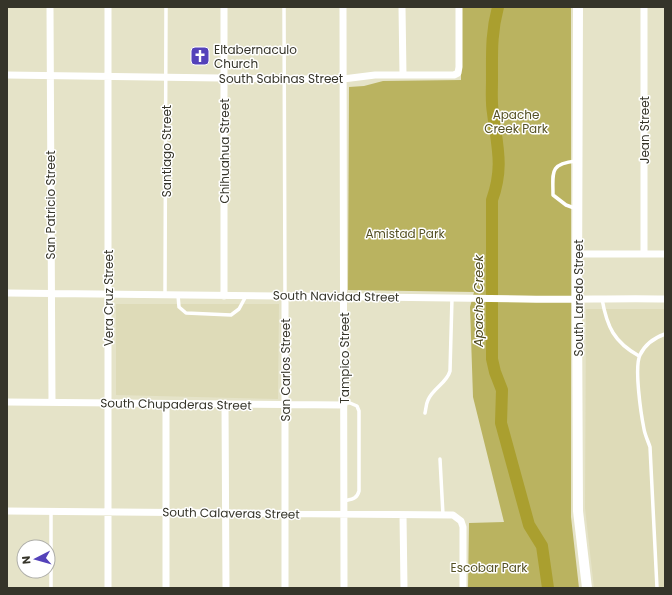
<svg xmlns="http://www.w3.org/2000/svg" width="672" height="595" font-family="Poppins,sans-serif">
	<rect width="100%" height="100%" fill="#e5e3c8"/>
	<path fill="#dedbb8" d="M 116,304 L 279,304 L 278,399 L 116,395 Z
		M 586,309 L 665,309 L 665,588 L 594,588 L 585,508 Z"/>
	<path fill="#bab360" d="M 461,7 L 571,7 L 571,517 L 579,588 L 468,588 L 469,523 L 504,522 L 473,397 L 470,307 L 474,292 L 348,290 L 349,87 L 364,86 L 383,81 L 461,80 Z"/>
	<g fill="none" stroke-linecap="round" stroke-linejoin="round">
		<path stroke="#aa9f2f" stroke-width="12" d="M 498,7 C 491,33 492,53 492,80 C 492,91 491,102 493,113 C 497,146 504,167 492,200 L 492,359 L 495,372 L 502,390 L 501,423 L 529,525 L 542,546 L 548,588"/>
		<path stroke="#fff" stroke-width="3.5" d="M 284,7 L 285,296
			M 576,161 C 549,164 553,172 553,195 L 566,205 L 577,209
			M 165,294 L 166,7
			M 178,295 L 179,307 L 186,313 L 231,315 L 239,309 L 246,296
			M 602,299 C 607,327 614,342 639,356
			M 425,413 C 426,409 426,404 428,400 C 433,388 447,383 450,371 L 452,298
			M 440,459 L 443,515
			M 344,501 C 352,499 357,499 359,491 L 359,411 L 357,406 L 350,403 L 344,403
			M 51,512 L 51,588
			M 657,588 L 650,447 C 648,441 645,435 644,429 C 641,414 634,367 640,355 C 645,344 654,338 665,334"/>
		<path stroke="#fff" stroke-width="7" d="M 50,7 L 52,402
			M 343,7 L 344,588
			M 402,7 L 403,75
			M 7,75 L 284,79 L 343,79 L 375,75 L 454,75 L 458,73 L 459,67 L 459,7
			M 577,254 L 665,254
			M 644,254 L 644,7
			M 7,293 C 179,294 351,297 523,299 C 570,300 618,298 665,299
			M 224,296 L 224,7
			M 7,402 L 344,405
			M 225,404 L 226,588
			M 7,511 L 453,515 L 461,521 L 463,527 L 463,588
			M 403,515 L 404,588
			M 108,588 L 108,7
			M 166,588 L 166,404
			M 285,588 L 285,296"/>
		<path stroke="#fff" stroke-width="10" d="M 578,7 L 577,299 L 578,511 L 587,588"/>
	</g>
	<defs>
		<g id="church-square" transform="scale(1)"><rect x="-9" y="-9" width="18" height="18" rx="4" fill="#5442ba" stroke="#fff"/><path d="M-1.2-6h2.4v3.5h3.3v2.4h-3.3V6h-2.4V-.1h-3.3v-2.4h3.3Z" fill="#fff"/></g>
	</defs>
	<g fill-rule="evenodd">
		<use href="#church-square" x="200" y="56"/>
	</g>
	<g text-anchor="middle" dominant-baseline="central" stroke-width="3" stroke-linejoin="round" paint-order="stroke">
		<g font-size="12" fill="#353429" stroke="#fff" text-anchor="start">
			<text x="214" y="49">Eltabernaculo<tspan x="214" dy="14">Church</tspan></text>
		</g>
		<g font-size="12" fill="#353429" stroke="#fff">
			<text x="281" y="78">South Sabinas Street</text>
			<text transform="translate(644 130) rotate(-90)">Jean Street</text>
			<text transform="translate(166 151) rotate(-90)">Santiago Street</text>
			<text transform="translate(224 151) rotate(-90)">Chihuahua Street</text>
			<text transform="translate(50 205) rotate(-90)">San Patricio Street</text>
			<text transform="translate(336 296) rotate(1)">South Navidad Street</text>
			<text transform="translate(108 298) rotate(-90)">Vera Cruz Street</text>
			<text transform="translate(578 298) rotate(-90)">South Laredo Street</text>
			<text transform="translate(344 358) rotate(-90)">Tampico Street</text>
			<text transform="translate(285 370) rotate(-90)">San Carlos Street</text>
			<text transform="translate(176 404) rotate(1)">South Chupaderas Street</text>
			<text transform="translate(231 513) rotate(1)">South Calaveras Street</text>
		</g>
		<g font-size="12" fill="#555125" stroke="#fff">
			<text x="516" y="114">Apache<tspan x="516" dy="14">Creek Park</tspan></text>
			<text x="405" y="233">Amistad Park</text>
			<text x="489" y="567">Escobar Park</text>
		</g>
		<g font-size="13" font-style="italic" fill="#4f4a1e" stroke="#fff">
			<text transform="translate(478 301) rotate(-90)">Apache Creek</text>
		</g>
	</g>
	<rect width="672" height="595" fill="none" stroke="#353429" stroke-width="16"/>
	<g transform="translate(36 559) rotate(264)"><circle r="19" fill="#ffffff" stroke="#aeaea9"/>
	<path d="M0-3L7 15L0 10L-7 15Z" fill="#5442ba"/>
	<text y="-6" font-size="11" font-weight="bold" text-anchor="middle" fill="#353429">N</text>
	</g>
</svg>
